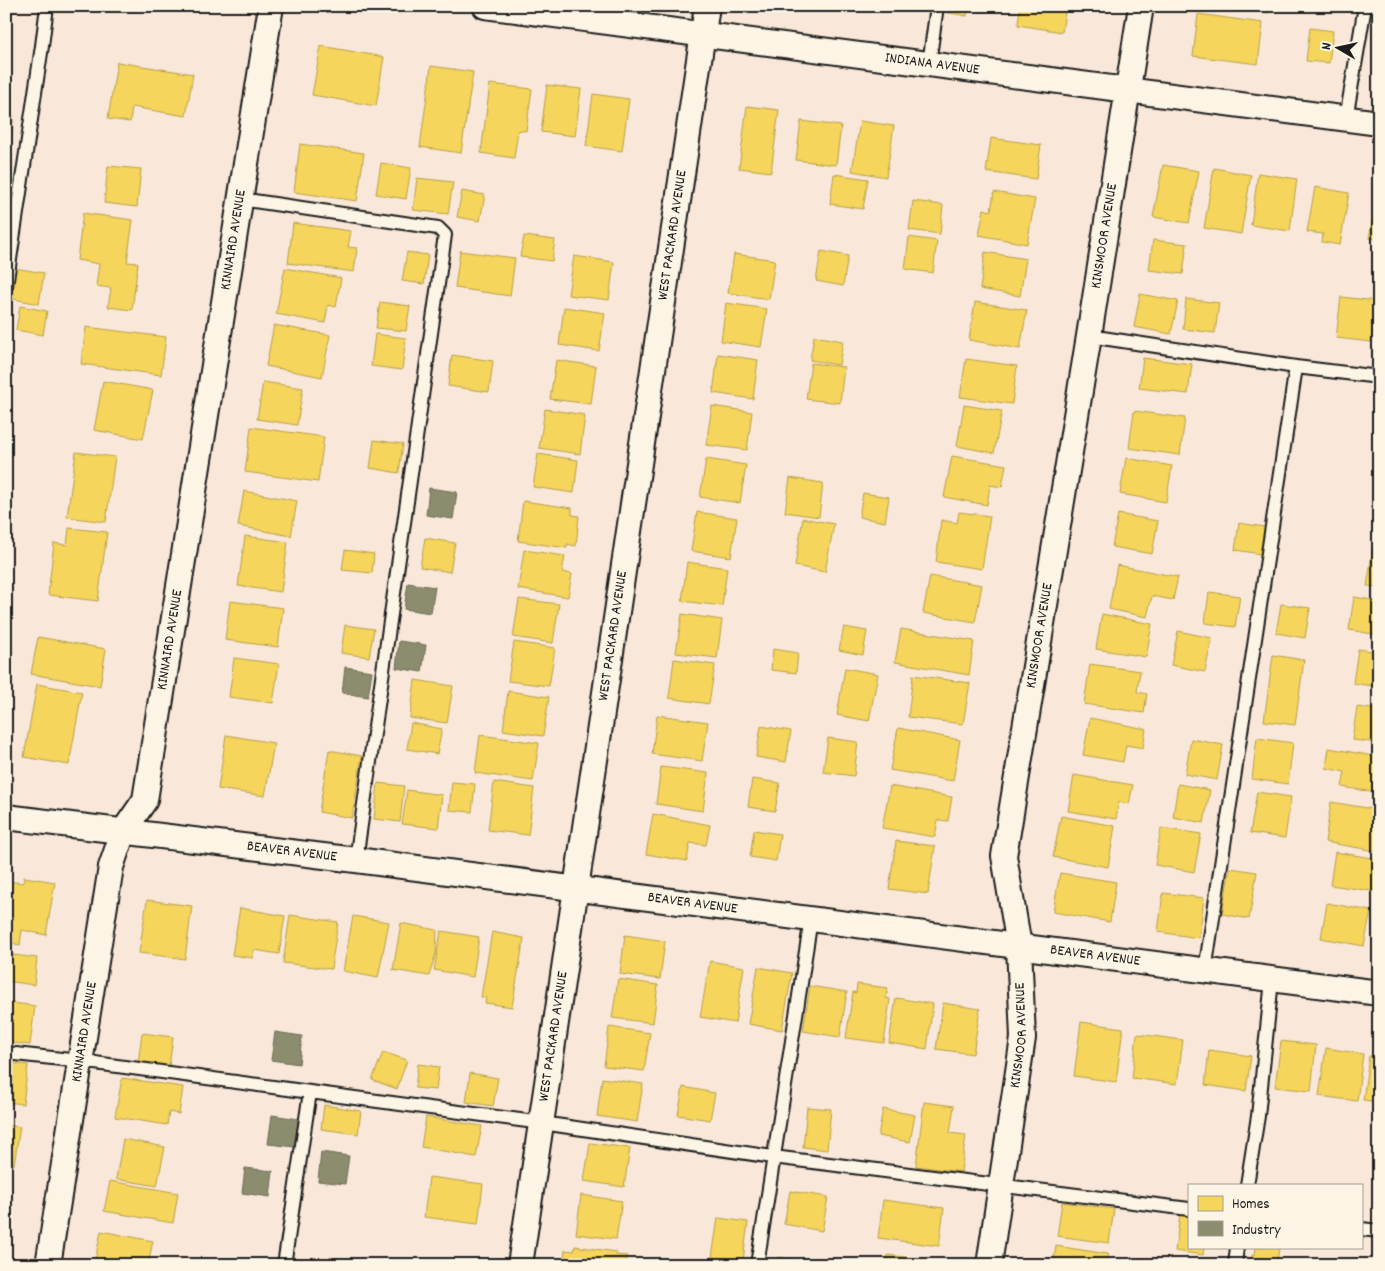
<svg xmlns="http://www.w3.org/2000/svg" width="1385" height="1271" font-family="Dekko,sans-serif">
	<rect width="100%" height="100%" fill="#f9e8d9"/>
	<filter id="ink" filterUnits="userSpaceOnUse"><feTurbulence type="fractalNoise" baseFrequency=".02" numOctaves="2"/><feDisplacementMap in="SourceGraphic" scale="10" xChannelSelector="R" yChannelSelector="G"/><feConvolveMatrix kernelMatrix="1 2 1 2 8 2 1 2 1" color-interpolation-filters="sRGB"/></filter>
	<g filter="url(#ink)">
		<path fill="#f6d55c" stroke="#b59e49" d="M 934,6 L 968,6 L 967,16 L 933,10 Z
			M 1020,6 L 1066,6 L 1062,32 L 1018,25 Z
			M 1218,6 L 1270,6 L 1269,13 Z
			M 1198,14 L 1263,23 L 1258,64 L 1193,56 Z
			M 1310,28 L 1333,31 L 1329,63 L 1306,61 Z
			M 321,46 L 384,57 L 376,106 L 312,95 Z
			M 6,55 L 10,56 L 6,88 Z
			M 117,62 L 193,74 L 186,116 L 132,107 L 130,122 L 108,119 Z
			M 431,66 L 473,72 L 461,153 L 420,147 Z
			M 490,84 L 532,89 L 526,131 L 518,130 L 514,158 L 481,153 Z
			M 547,85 L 581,89 L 575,136 L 541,132 Z
			M 593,94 L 629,99 L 622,151 L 586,146 Z
			M 747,106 L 779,110 L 771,172 L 739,168 Z
			M 6,114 L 14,115 L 10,149 L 6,149 Z
			M 801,121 L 841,126 L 836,165 L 796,160 Z
			M 860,121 L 894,126 L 886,177 L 852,171 Z
			M 991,138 L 1041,145 L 1036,179 L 986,172 Z
			M 300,144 L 364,153 L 357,201 L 294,192 Z
			M 381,163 L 411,168 L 406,199 L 376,194 Z
			M 1163,165 L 1199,171 L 1189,223 L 1153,217 Z
			M 108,166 L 141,169 L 137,207 L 104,203 Z
			M 1214,168 L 1251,175 L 1241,234 L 1204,228 Z
			M 1258,173 L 1297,179 L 1290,231 L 1251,225 Z
			M 834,174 L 868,179 L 863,209 L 830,204 Z
			M 417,178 L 453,182 L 448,214 L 413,210 Z
			M 1315,187 L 1349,193 L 1340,245 L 1322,242 L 1323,234 L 1307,232 Z
			M 462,191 L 485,195 L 480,221 L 457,217 Z
			M 994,192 L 1035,199 L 1027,244 L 979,235 L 984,209 L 991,211 Z
			M 1377,195 L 1379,195 L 1379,239 L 1369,238 Z
			M 913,201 L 943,205 L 940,234 L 909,230 Z
			M 83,213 L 133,220 L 127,262 L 138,263 L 132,310 L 108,307 L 111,288 L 96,286 L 99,264 L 77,260 Z
			M 293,223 L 351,231 L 348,247 L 357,248 L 354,272 L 288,263 Z
			M 524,236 L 555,240 L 552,261 L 520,257 Z
			M 909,237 L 937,241 L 933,273 L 905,269 Z
			M 1153,240 L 1187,244 L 1183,274 L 1149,270 Z
			M 460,251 L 515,258 L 510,296 L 455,288 Z
			M 821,251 L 848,256 L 843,286 L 816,281 Z
			M 407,252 L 428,255 L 424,284 L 402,281 Z
			M 985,252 L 1026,259 L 1020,296 L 980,289 Z
			M 734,254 L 775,260 L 769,299 L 728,293 Z
			M 574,256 L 614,262 L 609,300 L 568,295 Z
			M 14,268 L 44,273 L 39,304 L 9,298 Z
			M 285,268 L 341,278 L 336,307 L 328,305 L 325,323 L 276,314 Z
			M 1140,294 L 1178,301 L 1171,334 L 1134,327 Z
			M 1341,297 L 1377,301 L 1371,342 L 1336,338 Z
			M 1186,299 L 1219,303 L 1215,333 L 1183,329 Z
			M 380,302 L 410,306 L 406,331 L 376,328 Z
			M 975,302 L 1027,310 L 1020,349 L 969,340 Z
			M 726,303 L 767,309 L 761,347 L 721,341 Z
			M 20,306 L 47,311 L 43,335 L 16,330 Z
			M 564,307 L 605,313 L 599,351 L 559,345 Z
			M 274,325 L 330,335 L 322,377 L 266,366 Z
			M 86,327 L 166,337 L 161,375 L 81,364 Z
			M 375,334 L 406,338 L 402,370 L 371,366 Z
			M 814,336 L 843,341 L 839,365 L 810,360 Z
			M 718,354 L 758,360 L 753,399 L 713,393 Z
			M 452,355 L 493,361 L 489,392 L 448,386 Z
			M 1143,358 L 1192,364 L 1188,394 L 1139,388 Z
			M 966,359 L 1017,366 L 1012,404 L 960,397 Z
			M 556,360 L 596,366 L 591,404 L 550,399 Z
			M 811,363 L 844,367 L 840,403 L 806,399 Z
			M 103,381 L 153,390 L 143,439 L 94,430 Z
			M 263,382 L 303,388 L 297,425 L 257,419 Z
			M 964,405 L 1002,411 L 994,453 L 957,446 Z
			M 712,406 L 752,412 L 747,450 L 706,445 Z
			M 545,409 L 585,415 L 580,454 L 539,448 Z
			M 1134,411 L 1185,418 L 1180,455 L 1129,448 Z
			M 251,427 L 324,437 L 318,482 L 245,472 Z
			M 374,440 L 403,444 L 399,473 L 370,468 Z
			M 76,452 L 115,457 L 106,522 L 67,517 Z
			M 538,454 L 578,460 L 574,493 L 533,487 Z
			M 952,456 L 1006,465 L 1002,487 L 990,485 L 987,505 L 944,497 Z
			M 1126,458 L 1172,466 L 1166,502 L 1120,494 Z
			M 706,459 L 746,465 L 740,503 L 700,497 Z
			M 790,478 L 823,483 L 819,517 L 785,512 Z
			M 244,491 L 297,501 L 291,536 L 238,526 Z
			M 863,493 L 889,497 L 885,522 L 859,517 Z
			M 523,501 L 572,508 L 572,515 L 579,516 L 576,546 L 567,544 L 567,548 L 518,541 Z
			M 697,512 L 737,518 L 731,557 L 691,551 Z
			M 959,512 L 990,516 L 982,569 L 936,562 L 941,520 L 957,523 Z
			M 1118,514 L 1158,521 L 1152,554 L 1112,547 Z
			M 803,518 L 834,524 L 825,572 L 795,566 Z
			M 1239,523 L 1265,527 L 1261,554 L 1235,550 Z
			M 69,528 L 107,532 L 98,601 L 48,595 L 54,543 L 67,545 Z
			M 245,536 L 288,542 L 281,592 L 238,586 Z
			M 425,538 L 455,543 L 450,572 L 420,567 Z
			M 1373,547 L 1379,548 L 1379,587 L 1367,586 Z
			M 345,550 L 374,554 L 372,573 L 342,570 Z
			M 524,550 L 565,556 L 562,572 L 572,574 L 568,597 L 518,589 Z
			M 687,562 L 727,568 L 722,606 L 682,601 Z
			M 1117,565 L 1178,577 L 1173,600 L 1152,596 L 1147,617 L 1109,609 Z
			M 930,576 L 982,585 L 975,622 L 923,613 Z
			M 1209,592 L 1240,596 L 1235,627 L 1205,623 Z
			M 1354,597 L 1379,601 L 1379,635 L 1349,630 Z
			M 519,599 L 559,604 L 553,643 L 513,637 Z
			M 230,601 L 283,608 L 278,647 L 225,640 Z
			M 1281,604 L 1310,608 L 1305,638 L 1276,633 Z
			M 682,614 L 722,620 L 717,658 L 676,653 Z
			M 1102,614 L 1152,624 L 1146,657 L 1096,649 Z
			M 345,625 L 374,629 L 369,657 L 341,653 Z
			M 844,627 L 867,631 L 863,655 L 839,650 Z
			M 901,629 L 974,641 L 969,675 L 895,662 Z
			M 1178,631 L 1212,638 L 1205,672 L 1171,665 Z
			M 38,637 L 106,649 L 100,686 L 31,674 Z
			M 514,642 L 555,648 L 549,686 L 508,681 Z
			M 773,649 L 798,653 L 796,673 L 771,670 Z
			M 1358,649 L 1379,652 L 1379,687 L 1353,683 Z
			M 1273,655 L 1304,660 L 1295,725 L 1264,721 Z
			M 234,658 L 279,664 L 273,703 L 229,697 Z
			M 674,659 L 715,665 L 709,704 L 669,698 Z
			M 1090,664 L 1140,671 L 1137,692 L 1147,694 L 1144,713 L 1084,704 Z
			M 845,668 L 878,674 L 869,721 L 837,715 Z
			M 913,675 L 970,683 L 963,724 L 908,717 Z
			M 415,680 L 453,686 L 447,723 L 410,718 Z
			M 37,684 L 82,692 L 69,765 L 24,757 Z
			M 508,691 L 549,697 L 543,736 L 503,730 Z
			M 1357,707 L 1379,710 L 1379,743 L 1352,740 Z
			M 657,715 L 708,722 L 702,761 L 652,754 Z
			M 1090,718 L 1146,729 L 1143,748 L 1126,745 L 1123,762 L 1083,755 Z
			M 411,723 L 442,729 L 437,754 L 407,749 Z
			M 761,726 L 791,731 L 786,762 L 756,757 Z
			M 898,728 L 960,740 L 953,781 L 890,770 Z
			M 226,735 L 274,743 L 265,796 L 218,789 Z
			M 480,735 L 539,743 L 533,781 L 475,773 Z
			M 828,738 L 858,742 L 854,776 L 823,772 Z
			M 1257,738 L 1293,743 L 1288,784 L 1252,779 Z
			M 1191,739 L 1223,745 L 1217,780 L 1185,774 Z
			M 1329,748 L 1379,757 L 1379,793 L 1342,787 L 1345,772 L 1326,768 Z
			M 329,750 L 362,756 L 352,818 L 319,812 Z
			M 661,767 L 708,773 L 703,811 L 656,804 Z
			M 1074,775 L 1133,785 L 1129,804 L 1119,802 L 1116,819 L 1068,811 Z
			M 752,779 L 780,783 L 775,811 L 748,807 Z
			M 452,782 L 475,784 L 472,812 L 449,810 Z
			M 494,782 L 534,788 L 528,835 L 488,830 Z
			M 378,783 L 404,786 L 400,822 L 374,819 Z
			M 1178,784 L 1210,790 L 1204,823 L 1173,817 Z
			M 890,786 L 952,797 L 948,821 L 938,820 L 935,837 L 882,828 Z
			M 407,790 L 442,795 L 438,828 L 402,824 Z
			M 1257,792 L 1291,797 L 1285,838 L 1250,833 Z
			M 1331,802 L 1379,810 L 1379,833 L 1376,851 L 1325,842 Z
			M 653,814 L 710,825 L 706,845 L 690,843 L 687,861 L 646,854 Z
			M 1061,816 L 1115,826 L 1108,867 L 1053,857 Z
			M 1161,828 L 1201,834 L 1194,872 L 1155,865 Z
			M 754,830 L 780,834 L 776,861 L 750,857 Z
			M 896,841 L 935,846 L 928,894 L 889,889 Z
			M 1335,852 L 1379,859 L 1379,892 L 1330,885 Z
			M 1230,868 L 1257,872 L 1249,919 L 1222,914 Z
			M 1060,873 L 1116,882 L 1110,922 L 1053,912 Z
			M 24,877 L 55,882 L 46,935 L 22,930 L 20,945 L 6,942 L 6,883 L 7,881 L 23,883 Z
			M 1163,893 L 1204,898 L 1199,938 L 1158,932 Z
			M 147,900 L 192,906 L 185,959 L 139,953 Z
			M 1327,903 L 1371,911 L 1364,946 L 1321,938 Z
			M 240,908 L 285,916 L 279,954 L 254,950 L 253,958 L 232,955 Z
			M 290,915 L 338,922 L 331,969 L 283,963 Z
			M 353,916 L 389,922 L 378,978 L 343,971 Z
			M 401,923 L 437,930 L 436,953 L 429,976 L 393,970 Z
			M 441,931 L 479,937 L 473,977 L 434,970 Z
			M 492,932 L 524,938 L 512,1007 L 485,1003 L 486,998 L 481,997 Z
			M 625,935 L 665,941 L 660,979 L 620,974 Z
			M 6,954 L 37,958 L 34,985 L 6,981 Z
			M 710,961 L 744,967 L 735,1023 L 700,1017 Z
			M 758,967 L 792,973 L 782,1030 L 748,1024 Z
			M 618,979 L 658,985 L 653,1023 L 612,1018 Z
			M 857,984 L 888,988 L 886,998 L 890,999 L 884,1043 L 846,1038 L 853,992 L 856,993 Z
			M 810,986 L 847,992 L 840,1037 L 803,1031 Z
			M 896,998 L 933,1004 L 927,1049 L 889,1043 Z
			M 6,1002 L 35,1006 L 30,1045 L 6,1042 Z
			M 943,1003 L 980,1009 L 973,1054 L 936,1049 Z
			M 1081,1022 L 1123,1028 L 1116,1082 L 1074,1076 Z
			M 609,1027 L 650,1033 L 644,1071 L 604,1066 Z
			M 142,1033 L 173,1037 L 169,1067 L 138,1063 Z
			M 1137,1034 L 1183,1040 L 1177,1084 L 1132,1078 Z
			M 1281,1041 L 1316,1045 L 1311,1091 L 1275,1087 Z
			M 1326,1048 L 1363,1054 L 1357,1101 L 1319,1096 Z
			M 1209,1050 L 1251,1056 L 1246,1091 L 1205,1085 Z
			M 383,1052 L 407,1060 L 397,1089 L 372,1080 Z
			M 1369,1056 L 1379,1057 L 1379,1102 L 1363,1100 Z
			M 6,1063 L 28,1065 L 23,1104 L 6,1102 Z
			M 418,1064 L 439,1067 L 436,1090 L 415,1088 Z
			M 470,1073 L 498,1078 L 493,1106 L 466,1102 Z
			M 122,1078 L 183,1087 L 179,1114 L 169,1112 L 167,1125 L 115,1117 Z
			M 602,1078 L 643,1084 L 637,1122 L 597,1116 Z
			M 683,1087 L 715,1093 L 710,1120 L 678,1115 Z
			M 924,1102 L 954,1106 L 950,1133 L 966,1135 L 961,1172 L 916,1166 Z
			M 324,1105 L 361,1111 L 358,1134 L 321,1129 Z
			M 807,1107 L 831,1109 L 827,1150 L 803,1147 Z
			M 883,1109 L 915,1115 L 910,1142 L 878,1136 Z
			M 426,1117 L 482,1126 L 476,1157 L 421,1147 Z
			M 6,1125 L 20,1127 L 14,1165 L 6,1164 Z
			M 123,1139 L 165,1147 L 157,1186 L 116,1179 Z
			M 590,1143 L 630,1148 L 624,1187 L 584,1181 Z
			M 429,1177 L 483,1184 L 478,1224 L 424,1217 Z
			M 110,1181 L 178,1193 L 173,1223 L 104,1211 Z
			M 790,1191 L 828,1197 L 822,1231 L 784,1224 Z
			M 581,1195 L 622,1201 L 616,1239 L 576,1234 Z
			M 883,1200 L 944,1208 L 939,1246 L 878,1238 Z
			M 1062,1202 L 1114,1209 L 1109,1243 L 1057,1236 Z
			M 1180,1215 L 1189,1216 L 1189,1247 L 1204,1247 L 1203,1255 L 1175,1251 Z
			M 718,1218 L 748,1222 L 743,1261 L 712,1257 Z
			M 101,1231 L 153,1241 L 148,1265 L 94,1265 Z
			M 575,1246 L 616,1252 L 616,1255 L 627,1256 L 626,1265 L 563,1265 L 565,1250 L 574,1251 Z
			M 1056,1246 L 1108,1254 L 1106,1265 L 1053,1265 Z
			M 1256,1247 L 1279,1247 L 1277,1265 L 1251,1265 L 1252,1255 L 1255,1255 Z
			M 888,1255 L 929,1260 L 929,1265 L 887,1265 Z
			M 779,1257 L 802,1262 L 801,1265 L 778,1265 Z"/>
		<path fill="#8c8c6e" stroke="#6a6a55" d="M 429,488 L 457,492 L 453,519 L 426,515 Z
			M 408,583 L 435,587 L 431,613 L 404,609 Z
			M 399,641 L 426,645 L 422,672 L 396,668 Z
			M 345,667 L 372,671 L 368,697 L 342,693 Z
			M 275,1032 L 302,1036 L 299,1064 L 271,1060 Z
			M 272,1115 L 299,1119 L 295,1147 L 268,1144 Z
			M 321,1152 L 349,1156 L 345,1184 L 318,1181 Z
			M 245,1168 L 273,1171 L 270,1197 L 242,1193 Z"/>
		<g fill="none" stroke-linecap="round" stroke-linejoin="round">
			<g stroke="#1c1c1c" stroke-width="16">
				<path id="service" d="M 929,64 L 937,6
					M 1346,119 L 1365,6
					M 240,199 L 438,228 L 445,235 L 356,860
					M 6,286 L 42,46 L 47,6
					M 1089,336 L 1296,367 L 1379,377
					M 1205,971 L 1296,367
					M 6,1053 L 80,1061 L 310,1092 L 284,1265
					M 310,1092 L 542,1123 L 773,1157 L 1189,1209
					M 1247,1185 L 1258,1116 L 1272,980
					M 1361,1229 L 1379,1231
					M 757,1265 L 811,919
					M 1235,1265 L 1237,1247"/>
			</g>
			<g stroke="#1c1c1c" stroke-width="28">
				<g id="minor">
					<path id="s1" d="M 485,6 L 1379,123"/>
					<path id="s2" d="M 6,817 L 356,860 L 1379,993"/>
					<path id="s3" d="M 48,1265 L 111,867 L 123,832 L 145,800 L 271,6"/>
					<path id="s4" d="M 520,1265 L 707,6"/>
					<path id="s5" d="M 989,1265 L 1023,1038 L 1019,946 L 1004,856 L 1089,336 L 1141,6"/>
				</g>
			</g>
			<use href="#service" stroke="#fcf5e5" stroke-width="12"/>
			<use href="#minor" stroke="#fcf5e5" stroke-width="24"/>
		</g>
	</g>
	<g text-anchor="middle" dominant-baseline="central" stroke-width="5" stroke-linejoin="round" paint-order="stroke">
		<g font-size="15" fill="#1c1c1c" stroke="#fcf5e5">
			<text stroke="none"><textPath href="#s1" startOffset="451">INDIANA AVENUE</textPath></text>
			<text stroke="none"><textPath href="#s4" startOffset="1041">WEST PACKARD AVENUE</textPath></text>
			<text stroke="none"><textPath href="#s5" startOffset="1041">KINSMOOR AVENUE</textPath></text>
			<text stroke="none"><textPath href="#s3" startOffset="1046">KINNAIRD AVENUE</textPath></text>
			<text stroke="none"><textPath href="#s5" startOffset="636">KINSMOOR AVENUE</textPath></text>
			<text stroke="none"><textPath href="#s4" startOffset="636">WEST PACKARD AVENUE</textPath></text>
			<text stroke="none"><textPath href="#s3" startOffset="641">KINNAIRD AVENUE</textPath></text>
			<text stroke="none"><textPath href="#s2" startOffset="288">BEAVER AVENUE</textPath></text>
			<text stroke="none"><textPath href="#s2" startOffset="692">BEAVER AVENUE</textPath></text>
			<text stroke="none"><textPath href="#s2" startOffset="1098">BEAVER AVENUE</textPath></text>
			<text stroke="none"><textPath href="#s3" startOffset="236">KINNAIRD AVENUE</textPath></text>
			<text stroke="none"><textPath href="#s5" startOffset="232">KINSMOOR AVENUE</textPath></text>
			<text stroke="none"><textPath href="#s4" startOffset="231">WEST PACKARD AVENUE</textPath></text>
		</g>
	</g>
	<rect width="1385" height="1271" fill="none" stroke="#fcf5e5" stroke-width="25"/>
	<rect x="12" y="12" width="1360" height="1246" fill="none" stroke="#1c1c1c" stroke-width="2" filter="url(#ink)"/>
	<rect x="1188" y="1184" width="175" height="65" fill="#fcf5e5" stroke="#a29e95"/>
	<rect x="1198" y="1196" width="25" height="15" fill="#f6d55c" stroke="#a29e95"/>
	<text x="1232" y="1208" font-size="15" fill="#1c1c1c">Homes</text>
	<rect x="1198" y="1221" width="25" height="15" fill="#8c8c6e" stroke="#a29e95"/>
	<text x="1232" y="1234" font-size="15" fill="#1c1c1c">Industry</text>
	<g transform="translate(1338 48) rotate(279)" stroke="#fcf5e5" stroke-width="4" paint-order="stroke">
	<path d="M0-4L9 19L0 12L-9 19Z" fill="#1c1c1c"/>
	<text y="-8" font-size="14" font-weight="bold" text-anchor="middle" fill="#1c1c1c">N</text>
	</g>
</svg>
